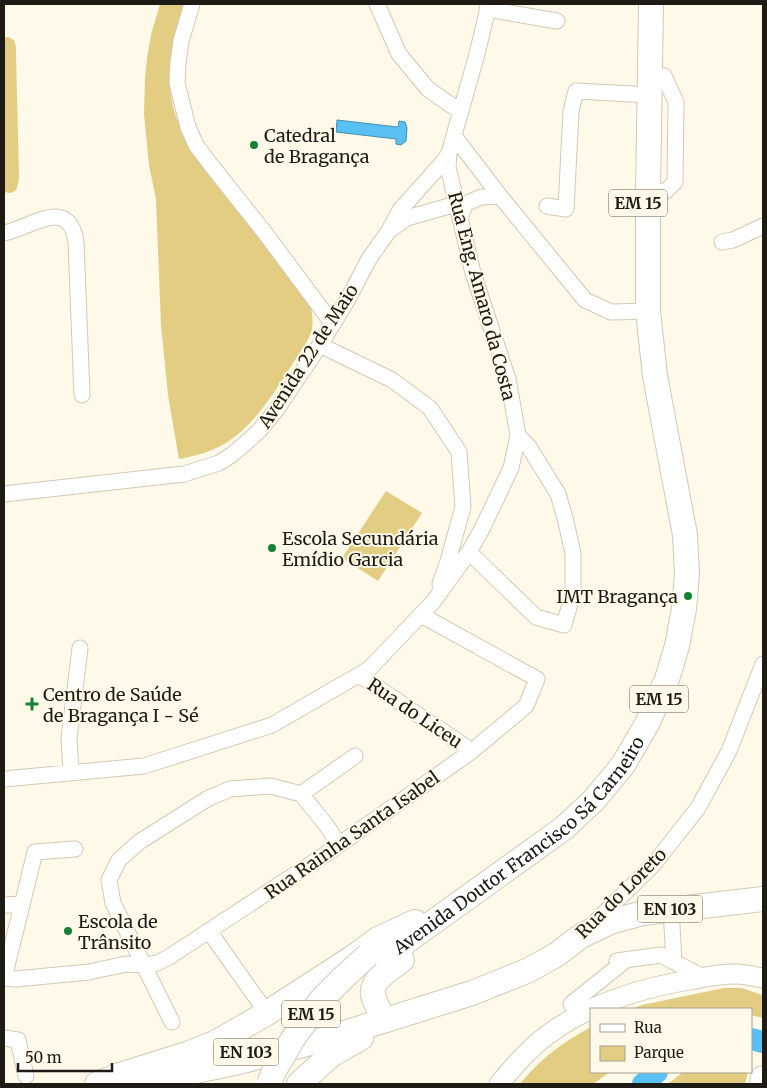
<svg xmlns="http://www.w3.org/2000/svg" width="767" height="1088" font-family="Merriweather,serif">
	<rect width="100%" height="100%" fill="#fef9e8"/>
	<path fill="#e3cd82" d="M 160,4 L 184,4 C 172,40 164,72 174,110 C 177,122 184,134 190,145 L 311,306 C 312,314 314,324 311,332 C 307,344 298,354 292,365 C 273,394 258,420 229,441 C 214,451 196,456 179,459 L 168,395 L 161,325 L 156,199 L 149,165 L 144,114 L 145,78 L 147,58 L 151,35 Z
		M 8,37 L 14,40 L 16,47 L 16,55 L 19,177 L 18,184 L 16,190 L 11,193 L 4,192 L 4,38 Z
		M 386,491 L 422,513 L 378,581 L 342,558 Z
		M 724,988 L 742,988 L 762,995 L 763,996 L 763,1018 L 751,1015 L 751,1009 L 632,1009 L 642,1005 Z
		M 591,1027 L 591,1072 L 610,1072 L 593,1084 L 520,1084 C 541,1058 562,1043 591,1027 Z
		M 683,1072 L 748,1072 L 745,1084 L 668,1084 Z"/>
	<path fill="#58c0f3" stroke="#468eb0" d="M 337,120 L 398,127 L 399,121 L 405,122 L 407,128 L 406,141 L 401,145 L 396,144 L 396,139 L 336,132 Z"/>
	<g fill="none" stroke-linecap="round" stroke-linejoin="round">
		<path stroke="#58c0f3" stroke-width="22" d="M 751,1039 L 763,1042
			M 643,1084 L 657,1072"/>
		<g stroke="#d0cab5" stroke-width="17">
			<path id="minor" d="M 192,4 L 181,41 L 178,63 L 177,83 L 188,127 L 196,145 L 211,165 L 265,233 L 332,323
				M 377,4 L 399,54 L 428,89 L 461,112
				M 487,9 L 557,21
				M 454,136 L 500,196 L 585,300 L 611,312 L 648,311
				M 648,194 L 666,191 L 675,182 L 676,102 L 664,76 L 650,75
				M 547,206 L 566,209 L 571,111 L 576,91 L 650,95
				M 460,220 L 465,204 L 481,197 L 500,196
				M 391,229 L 407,218 L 456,204
				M 4,233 C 31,228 69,195 76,242 L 82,395
				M 722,242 L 733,240 L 763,226
				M 320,345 L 392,380 L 430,408 L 459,452 L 463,507 L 448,561 L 440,584
				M 4,494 L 184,474 L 219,463 L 233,454 L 259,431 L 277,409 L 320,345 L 348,299 L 369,259 L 388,232 L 400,210 L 444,161 L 449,153
				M 469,552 L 536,617 L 564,625 L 573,594 L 573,553 L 565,518 L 558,494 L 529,447 L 518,435
				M 359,675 L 472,751
				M 71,773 L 69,738 L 80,648
				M 4,779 L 144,766 L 272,725 L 369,669 L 433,602 L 469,552 L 482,529 L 511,468 L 518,435 L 508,379 L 473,273 L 448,167 L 449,153 L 477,54 L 489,4
				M 301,794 L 355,756
				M 4,905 L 22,904
				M 671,909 L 674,962
				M 592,925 L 653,865 L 698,808 L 729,751 L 763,664
				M 209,931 L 267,1013
				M 617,961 L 661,955 L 703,977
				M 4,978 L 16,979 L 89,972 L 126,964 L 144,965 L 157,963 L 169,957 L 323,856 L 472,751 L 526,706 L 537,679 L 421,615
				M 4,978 L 35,852 L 75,849
				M 577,1015 L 571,1004 L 626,960
				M 172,1022 L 113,903 L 109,880 L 119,860 L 139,842 L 207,799 L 230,789 L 271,786 L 301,794 L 327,826 L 339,845
				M 4,1038 L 18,1040 L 26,1076"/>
		</g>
		<g stroke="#d0cab5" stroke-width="21">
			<path id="tertiary" d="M 499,1084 C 515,1065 532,1045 553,1031 C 595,1001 645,987 695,979 C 709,976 723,974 737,974 C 746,974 755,977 763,978"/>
		</g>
		<g stroke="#d0cab5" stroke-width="26">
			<g id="primary">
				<path id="s1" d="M 375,964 L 564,828 L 594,800 L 623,765 L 648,722 L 667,679 L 677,646 L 684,609 L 687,574 L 685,535 L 655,376 L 648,311 L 648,194 L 651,4"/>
				<path d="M 385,1020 C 380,1012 375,1004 373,995 C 370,981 392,967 402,960"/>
				<path d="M 97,1084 L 120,1075 L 187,1054 L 217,1042 L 267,1013 L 352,958 L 378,939 L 415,922"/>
				<path d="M 133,1084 L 239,1062 L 322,1040 L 472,993 L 529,970 L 556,955 L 581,936 L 610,922 L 643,913 L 763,899"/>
				<path d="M 299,1084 L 331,1055 L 361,1038"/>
				<path d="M 762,1084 L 763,1078"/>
			</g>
		</g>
		<use href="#minor" stroke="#fff" stroke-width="15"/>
		<use href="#tertiary" stroke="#fff" stroke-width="19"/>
		<use href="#primary" stroke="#fff" stroke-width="24"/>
		<g stroke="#d0cab5" stroke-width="26" stroke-linecap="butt">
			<path id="primary-bridge" d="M 269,1084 L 274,1071 L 294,1037 L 321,1000 L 345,976 L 368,955"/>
		</g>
		<use href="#primary-bridge" stroke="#fff" stroke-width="24"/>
	</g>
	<g fill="#168136" stroke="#fef9e8" stroke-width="2">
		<circle cx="254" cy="145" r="5"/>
		<circle cx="272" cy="548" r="5"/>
		<circle cx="688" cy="596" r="5"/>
		<path d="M29.5 696.5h5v5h5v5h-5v5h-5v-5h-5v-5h5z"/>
		<circle cx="68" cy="931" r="5"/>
	</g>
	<g text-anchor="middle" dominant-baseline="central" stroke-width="4" stroke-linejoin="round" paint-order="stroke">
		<g fill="#fef9e8" stroke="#605e53" stroke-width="1">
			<rect x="609" y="189.5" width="58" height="27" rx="4"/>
			<rect x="630" y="685.5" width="58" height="27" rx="4"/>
			<rect x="637.5" y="895.5" width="65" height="27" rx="4"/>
			<rect x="282" y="1000.5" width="58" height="27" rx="4"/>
			<rect x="213.5" y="1038.5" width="65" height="27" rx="4"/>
		</g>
		<g font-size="16" font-weight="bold" fill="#1d1b13">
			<text x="638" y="203">EM 15</text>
			<text x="659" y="699">EM 15</text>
			<text x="670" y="909">EN 103</text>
			<text x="311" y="1014">EM 15</text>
			<text x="246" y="1052">EN 103</text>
		</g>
		<g font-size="18" fill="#1d1b13" stroke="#fef9e8" text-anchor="start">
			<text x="264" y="135">Catedral<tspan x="264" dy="21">de Bragança</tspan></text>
			<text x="282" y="538">Escola Secundária<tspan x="282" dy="21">Emídio Garcia</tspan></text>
			<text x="678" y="596" text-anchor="end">IMT Bragança</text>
			<text x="43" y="694">Centro de Saúde<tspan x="43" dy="21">de Bragança I - Sé</tspan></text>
			<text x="78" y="921">Escola de<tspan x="78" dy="21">Trânsito</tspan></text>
		</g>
		<g font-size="18" fill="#1d1b13" stroke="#fef9e8">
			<text transform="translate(482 296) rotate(75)">Rua Eng. Amaro da Costa</text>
			<text transform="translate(308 356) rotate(-57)">Avenida 22 de Maio</text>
			<text transform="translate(415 713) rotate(34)">Rua do Liceu</text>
			<text transform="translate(352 835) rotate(-35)">Rua Rainha Santa Isabel</text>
			<text stroke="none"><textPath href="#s1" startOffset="188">Avenida Doutor Francisco Sá Carneiro</textPath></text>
			<text transform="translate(621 893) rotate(-45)">Rua do Loreto</text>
		</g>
	</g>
	<rect width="767" height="1088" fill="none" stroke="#1d1b13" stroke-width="10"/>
	<rect x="590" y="1008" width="162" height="65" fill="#fef9e8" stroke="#a4a093"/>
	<rect x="600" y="1024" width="25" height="8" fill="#ffffff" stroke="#a4a093"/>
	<text x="634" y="1033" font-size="15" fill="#1d1b13">Rua</text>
	<rect x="600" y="1046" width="25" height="15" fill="#e3cd82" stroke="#a4a093"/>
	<text x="634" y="1058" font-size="15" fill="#1d1b13">Parque</text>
	<path d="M18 1063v8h94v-8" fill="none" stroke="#1d1b13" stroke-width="2.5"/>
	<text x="25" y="1063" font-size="15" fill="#1d1b13" stroke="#fef9e8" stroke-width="4" paint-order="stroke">50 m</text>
</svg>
